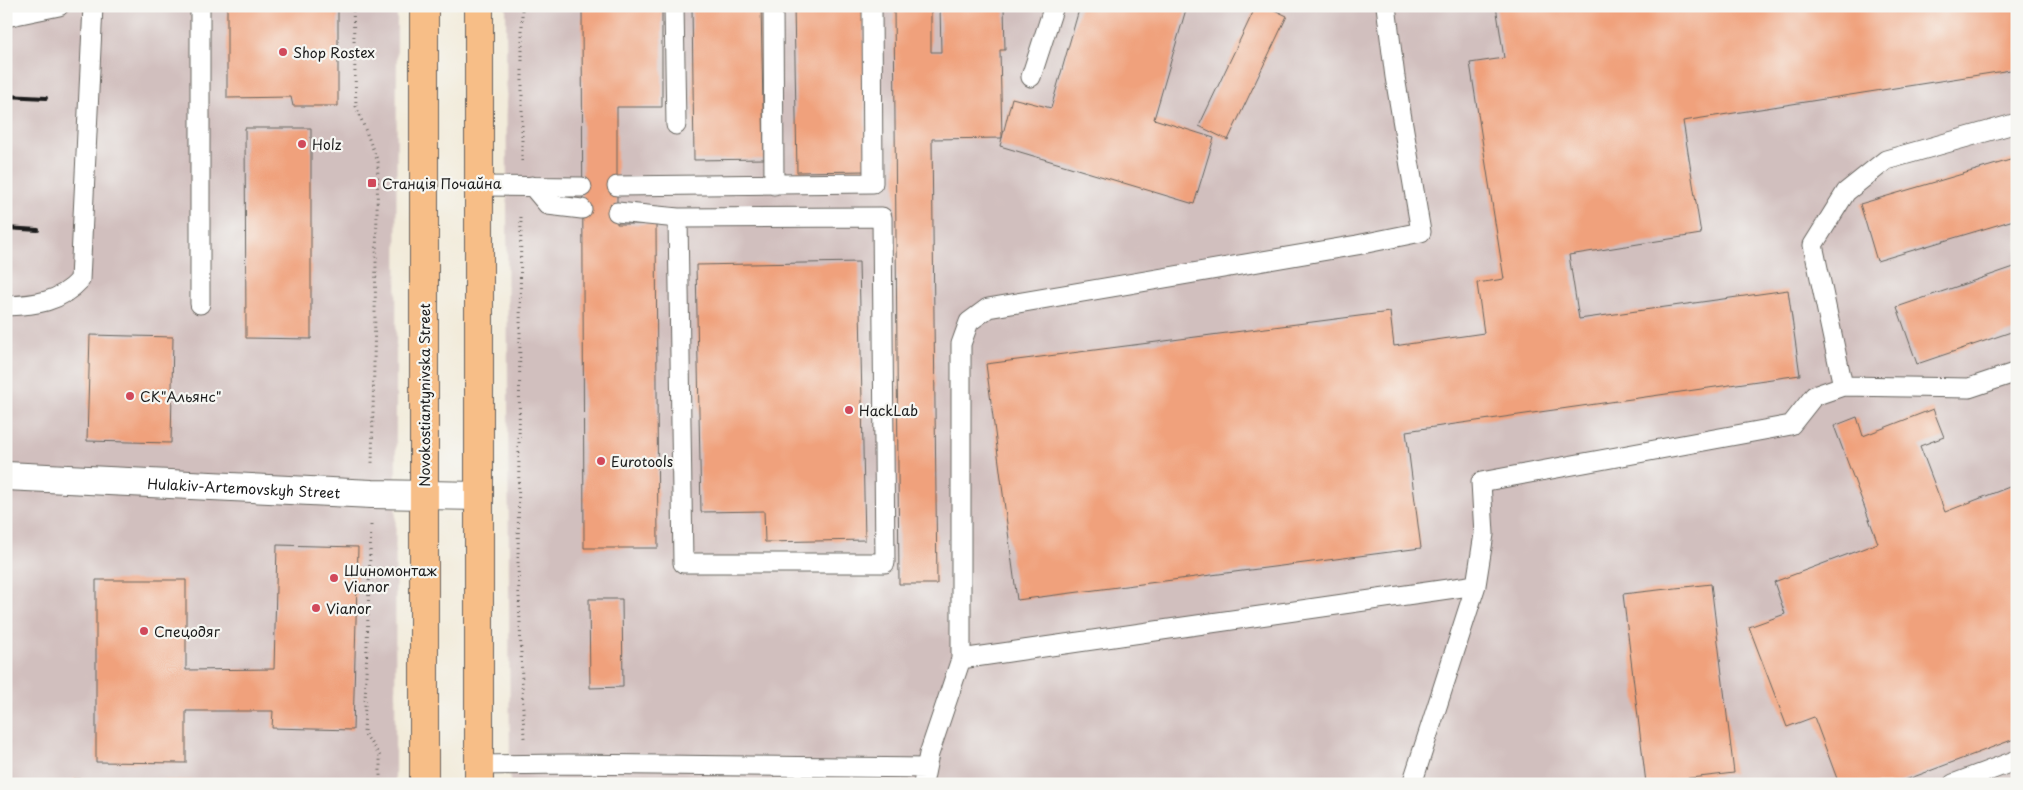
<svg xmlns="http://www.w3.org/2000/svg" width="2023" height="790" font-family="'Playpen Sans',sans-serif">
	<rect width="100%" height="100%" fill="#f6f6f2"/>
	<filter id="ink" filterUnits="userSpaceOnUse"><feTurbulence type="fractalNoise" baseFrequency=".02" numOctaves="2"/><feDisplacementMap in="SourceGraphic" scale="10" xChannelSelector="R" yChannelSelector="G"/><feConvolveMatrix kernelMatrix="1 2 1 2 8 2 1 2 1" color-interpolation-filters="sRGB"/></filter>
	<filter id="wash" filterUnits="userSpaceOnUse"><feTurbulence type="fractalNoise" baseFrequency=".0096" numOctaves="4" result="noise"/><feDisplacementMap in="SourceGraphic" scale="20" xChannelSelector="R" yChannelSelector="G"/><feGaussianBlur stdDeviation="1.12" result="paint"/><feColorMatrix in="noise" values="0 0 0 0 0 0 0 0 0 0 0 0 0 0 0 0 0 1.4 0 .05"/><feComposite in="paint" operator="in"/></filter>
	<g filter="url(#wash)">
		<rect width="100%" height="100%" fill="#f2ebda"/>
		<path fill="#d1bfbe" d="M 6,6 L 397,6 L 395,784 L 6,784 Z
			M 506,6 L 2017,6 L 2017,784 L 510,784 Z"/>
		<g id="blocks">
			<path fill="#f0a17b" d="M 227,6 L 338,6 L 338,106 L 293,106 L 291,97 L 227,98 Z
				M 582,6 L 662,6 L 662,107 L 617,107 L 617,224 L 656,224 L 658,548 L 584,548 Z
				M 692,6 L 761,6 L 764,159 L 694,160 Z
				M 794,6 L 863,6 L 866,171 L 797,172 Z
				M 894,6 L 931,6 L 931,52 L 941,52 L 940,6 L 1004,6 L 1005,50 L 1000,50 L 1002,138 L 1012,98 L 1051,108 L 1080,6 L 1187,6 L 1154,119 L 1214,138 L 1194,204 L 1000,146 L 1002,138 L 932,139 L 937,584 L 899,584 Z
				M 1256,6 L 1266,6 L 1287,16 L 1228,140 L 1199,126 Z
				M 1496,6 L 2017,6 L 2017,69 L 1683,121 L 1701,234 L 1569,255 L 1579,319 L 1788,290 L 1800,375 L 1406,431 L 1421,548 L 1017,600 L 986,364 L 1390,312 L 1394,346 L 1484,333 L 1477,283 L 1504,279 L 1470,63 L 1504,58 Z
				M 245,128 L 311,128 L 311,339 L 246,338 Z
				M 2017,158 L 2017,219 L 1877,261 L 1860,204 Z
				M 859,262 L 865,540 L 765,542 L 764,511 L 701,512 L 696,265 Z
				M 2017,266 L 2017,330 L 1917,364 L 1897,307 Z
				M 90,335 L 173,337 L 171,443 L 87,441 Z
				M 1933,409 L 1944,437 L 1920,446 L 1945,512 L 2017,484 L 2017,738 L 1895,784 L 1839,784 L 1814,717 L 1787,727 L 1749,627 L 1785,614 L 1774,582 L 1878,543 L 1834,426 L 1857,417 L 1863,436 Z
				M 277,545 L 358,547 L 353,730 L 272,728 L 273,711 L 186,711 L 186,763 L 96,762 L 96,580 L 186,580 L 186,670 L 274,669 Z
				M 1711,584 L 1734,773 L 1646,783 L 1623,594 Z
				M 589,599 L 622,599 L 623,687 L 590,688 Z
				M 73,779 L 233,781 L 233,784 L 73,784 Z"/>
		</g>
	</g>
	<g filter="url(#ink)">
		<use href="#blocks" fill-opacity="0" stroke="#67645e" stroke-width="1"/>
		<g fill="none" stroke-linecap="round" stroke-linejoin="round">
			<g stroke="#67645e" stroke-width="21">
				<path id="service" d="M 674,6 L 676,125
					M 773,6 L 774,185
					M 1386,6 L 1395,77 L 1421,232 L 1357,245 L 988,308 L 969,322 L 961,344 L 961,659 L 1476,585
					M 6,17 L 59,6
					M 1031,77 L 1054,6
					M 479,186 L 582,187
					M 532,186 L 548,205 L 582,209
					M 617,186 L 873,183 L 872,6
					M 617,212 L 678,218
					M 882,217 L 885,563 L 683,563 L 678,218 Z
					M 200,304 L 200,6
					M 6,306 C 36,305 60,302 80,280 L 93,6
					M 1843,386 L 1813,245 L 1846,192 L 1886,160 L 2017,123
					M 479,765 L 568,764 L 926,768
					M 923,784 L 929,754 L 961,659
					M 1412,784 L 1476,585 L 1484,534 L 1481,482 L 1791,425 L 1814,396 L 1843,386 L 1969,388 L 2017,372
					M 1953,784 L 2017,760"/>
			</g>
			<g stroke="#67645e" stroke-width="30">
				<g id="minor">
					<path id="s1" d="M 6,476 L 372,494 L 479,496"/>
				</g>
			</g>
			<g stroke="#67645e" stroke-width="30">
				<path id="primary" d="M 424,784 L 424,6
					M 479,784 L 479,6"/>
			</g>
			<path stroke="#67645e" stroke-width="3" stroke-dasharray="1 4" stroke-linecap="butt" d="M 353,6 L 356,106 L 378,162 L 372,464
				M 522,161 L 522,6
				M 521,217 L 518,566 L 524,738
				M 371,525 L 364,733 L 380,756 L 380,784"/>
			<use href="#service" stroke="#fff" stroke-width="19"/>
			<use href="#minor" stroke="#fff" stroke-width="28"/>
			<use href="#primary" stroke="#f7be87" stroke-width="28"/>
			<path stroke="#1c1c1c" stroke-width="4" d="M 6,96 L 46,98
				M 6,228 L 38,230"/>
		</g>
	</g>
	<g fill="#d1495b" stroke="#f6f6f2" stroke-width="2">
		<circle cx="283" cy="52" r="5"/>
		<circle cx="302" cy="144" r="5"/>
		<rect x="367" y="178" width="10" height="10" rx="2.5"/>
		<circle cx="130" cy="396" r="5"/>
		<circle cx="849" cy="410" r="5"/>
		<circle cx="601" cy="461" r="5"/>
		<circle cx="334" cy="578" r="5"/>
		<circle cx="316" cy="608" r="5"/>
		<circle cx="144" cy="631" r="5"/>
	</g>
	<g text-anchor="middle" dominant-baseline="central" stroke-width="4.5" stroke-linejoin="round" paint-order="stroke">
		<g font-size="14" fill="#1c1c1c" stroke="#f6f6f2" text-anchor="start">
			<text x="293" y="52">Shop Rostex</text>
			<text x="312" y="144">Holz</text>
			<text x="382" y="183">Станція Почайна</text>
			<text x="140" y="396">CK"Альянс"</text>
			<text x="859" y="410">HackLab</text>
			<text x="611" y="461">Eurotools</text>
			<text x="344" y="570">Шиномонтаж<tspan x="344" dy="16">Vianor</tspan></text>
			<text x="326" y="608">Vianor</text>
			<text x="154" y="631">Спецодяг</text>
		</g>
		<g font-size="14" fill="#1c1c1c" stroke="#f6f6f2">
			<text transform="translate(424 395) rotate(-90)">Novokostiantynivska Street</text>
			<text stroke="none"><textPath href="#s1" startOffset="238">Hulakiv-Artemovskyh Street</textPath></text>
		</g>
	</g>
	<rect width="2023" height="790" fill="none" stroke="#f6f6f2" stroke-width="25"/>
</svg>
